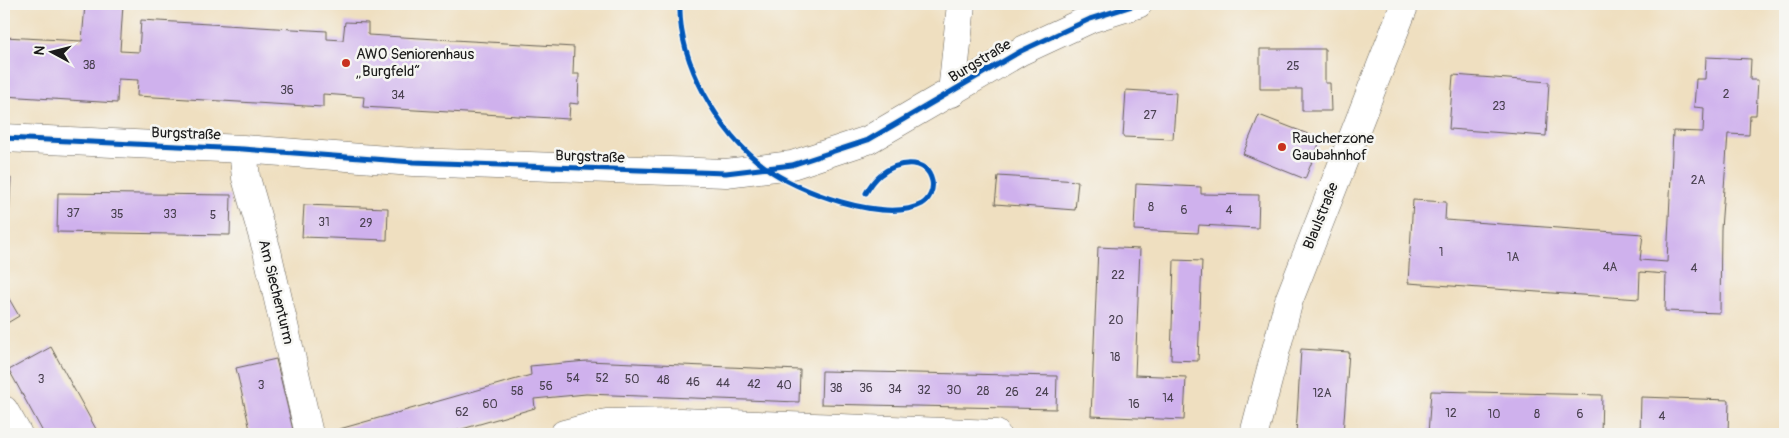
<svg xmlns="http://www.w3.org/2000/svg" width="1789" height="438" font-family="Pangolin,sans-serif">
	<rect width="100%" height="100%" fill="#f6f6f2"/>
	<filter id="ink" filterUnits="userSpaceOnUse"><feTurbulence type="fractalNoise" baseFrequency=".02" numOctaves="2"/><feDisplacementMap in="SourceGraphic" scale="10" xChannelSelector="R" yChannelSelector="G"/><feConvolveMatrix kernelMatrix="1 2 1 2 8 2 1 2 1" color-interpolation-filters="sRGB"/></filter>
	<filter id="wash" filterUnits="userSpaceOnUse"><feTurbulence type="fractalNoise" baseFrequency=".0096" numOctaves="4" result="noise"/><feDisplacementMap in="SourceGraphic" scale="20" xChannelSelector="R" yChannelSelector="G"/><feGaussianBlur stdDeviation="1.12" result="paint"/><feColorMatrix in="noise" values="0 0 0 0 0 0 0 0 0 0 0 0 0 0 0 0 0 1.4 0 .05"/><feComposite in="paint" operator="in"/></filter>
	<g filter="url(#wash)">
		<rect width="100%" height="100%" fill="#efdfc0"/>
		<g id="blocks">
			<path fill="#cfb1ed" d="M 85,4 L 123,4 L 120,51 L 139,52 L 141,20 L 327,31 L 327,39 L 343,40 L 345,22 L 368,23 L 368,35 L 574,47 L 573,74 L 579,74 L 578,104 L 570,103 L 569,119 L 363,107 L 364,97 L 323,94 L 323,107 L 137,96 L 138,80 L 118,79 L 117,103 L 4,96 L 4,37 L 82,41 Z
				M 1260,49 L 1325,49 L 1325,83 L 1330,83 L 1331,111 L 1302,111 L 1302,89 L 1260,89 Z
				M 1706,57 L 1751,59 L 1750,80 L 1758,80 L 1756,115 L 1750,115 L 1749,135 L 1728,134 L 1721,229 L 1720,313 L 1665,311 L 1666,274 L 1640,272 L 1639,299 L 1408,283 L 1413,200 L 1446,202 L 1445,220 L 1643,234 L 1640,260 L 1667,262 L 1673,131 L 1703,132 L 1704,108 L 1694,107 L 1696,79 L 1705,79 Z
				M 1453,75 L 1549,82 L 1546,136 L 1449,129 Z
				M 1126,90 L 1176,93 L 1173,139 L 1123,137 Z
				M 1259,115 L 1321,139 L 1305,179 L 1243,154 Z
				M 998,176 L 1078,181 L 1075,210 L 995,204 Z
				M 4,178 L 11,178 L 9,221 L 4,221 Z
				M 1136,184 L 1201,187 L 1201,194 L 1259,195 L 1258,228 L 1199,225 L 1198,233 L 1134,230 Z
				M 58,193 L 231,195 L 230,235 L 57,232 Z
				M 304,205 L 388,208 L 387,240 L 302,237 Z
				M 1098,247 L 1140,249 L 1135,375 L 1186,377 L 1184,420 L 1091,416 Z
				M 1174,260 L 1202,261 L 1198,361 L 1171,360 Z
				M 4,290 L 19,316 L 4,325 Z
				M 51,347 L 96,429 L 86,434 L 44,434 L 9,370 Z
				M 1301,349 L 1349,352 L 1343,434 L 1296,434 Z
				M 276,359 L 294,434 L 251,434 L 236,368 Z
				M 587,361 L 800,370 L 799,402 L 586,394 L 534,399 L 535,408 L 445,434 L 330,434 L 329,432 L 531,375 L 530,366 Z
				M 822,371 L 1057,376 L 1056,409 L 821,404 Z
				M 1431,391 L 1602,395 L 1601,434 L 1428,434 Z
				M 1641,397 L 1729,400 L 1728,434 L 1640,434 Z"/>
		</g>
	</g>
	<g filter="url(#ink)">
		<use href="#blocks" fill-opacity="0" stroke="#666055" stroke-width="1"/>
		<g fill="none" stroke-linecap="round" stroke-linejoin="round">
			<g stroke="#666055" stroke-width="29">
				<path id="minor" d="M 952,93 L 961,4
					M 4,138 L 243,149 L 413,162 L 726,173 L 792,165 L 868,140 L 1021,51 L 1090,19 L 1138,4
					M 243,149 L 246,178 L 267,251 L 309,434
					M 4,410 L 18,434
					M 564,434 L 606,423 L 681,422 L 996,434
					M 1254,434 L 1289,300 L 1405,4"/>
			</g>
			<use href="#minor" stroke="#fff" stroke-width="28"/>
			<g stroke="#f6f6f2" stroke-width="8">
				<path id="cycleway" d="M 680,4 C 678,61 719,134 765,167 C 796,191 885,224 922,204 C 929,200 934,190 932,181 C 926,156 896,162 880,175 C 874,180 870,186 866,193
					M 4,138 L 243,149 L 413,162 L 726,173 L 792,165 L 868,140 L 1021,51 L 1090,19 L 1138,4"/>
			</g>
			<use href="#cycleway" stroke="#0057b8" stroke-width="5"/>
		</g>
	</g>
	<g fill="#c8321e" stroke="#f6f6f2" stroke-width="2">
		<circle cx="346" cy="63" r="5"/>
		<circle cx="1282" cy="147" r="5"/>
	</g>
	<g text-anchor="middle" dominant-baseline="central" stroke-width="5" stroke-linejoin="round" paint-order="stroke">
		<g font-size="12" fill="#494150">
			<text x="89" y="65">38</text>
			<text x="1293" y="66">25</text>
			<text x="287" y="90">36</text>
			<text x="1726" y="94">2</text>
			<text x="398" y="95">34</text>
			<text x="1499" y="106">23</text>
			<text x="1150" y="115">27</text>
			<text x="1698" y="180">2A</text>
			<text x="1151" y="207">8</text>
			<text x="1184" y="210">6</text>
			<text x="1229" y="210">4</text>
			<text x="73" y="213">37</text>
			<text x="117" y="214">35</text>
			<text x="170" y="214">33</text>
			<text x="213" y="215">5</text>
			<text x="324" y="222">31</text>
			<text x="366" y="223">29</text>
			<text x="1441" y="252">1</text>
			<text x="1513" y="257">1A</text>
			<text x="1610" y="267">4A</text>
			<text x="1694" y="268">4</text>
			<text x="1118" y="275">22</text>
			<text x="1116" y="320">20</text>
			<text x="1115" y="357">18</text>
			<text x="573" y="378">54</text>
			<text x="602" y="378">52</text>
			<text x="41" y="379">3</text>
			<text x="632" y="379">50</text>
			<text x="663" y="380">48</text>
			<text x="693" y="382">46</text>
			<text x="723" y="383">44</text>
			<text x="754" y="384">42</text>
			<text x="261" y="385">3</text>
			<text x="784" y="385">40</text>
			<text x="546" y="386">56</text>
			<text x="836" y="388">38</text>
			<text x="866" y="388">36</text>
			<text x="895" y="389">34</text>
			<text x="924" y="390">32</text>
			<text x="954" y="390">30</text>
			<text x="517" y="391">58</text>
			<text x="983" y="391">28</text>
			<text x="1012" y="392">26</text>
			<text x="1042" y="392">24</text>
			<text x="1322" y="393">12A</text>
			<text x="1168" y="398">14</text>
			<text x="490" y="404">60</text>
			<text x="1134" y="404">16</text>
			<text x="462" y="412">62</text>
			<text x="1451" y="413">12</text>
			<text x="1494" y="414">10</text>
			<text x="1537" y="414">8</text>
			<text x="1580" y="414">6</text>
			<text x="1662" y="416">4</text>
		</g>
		<g font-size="15" fill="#1c1c1c" stroke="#f6f6f2" text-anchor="start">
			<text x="356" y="54">AWO Seniorenhaus<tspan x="356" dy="17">„Burgfeld“</tspan></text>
			<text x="1292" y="138">Raucherzone<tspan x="1292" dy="17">Gaubahnhof</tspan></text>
		</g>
		<g font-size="15" fill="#1c1c1c" stroke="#f6f6f2">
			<text transform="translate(980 61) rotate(-31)">Burgstraße</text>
			<text transform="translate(186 134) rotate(2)">Burgstraße</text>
			<text transform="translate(590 157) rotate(2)">Burgstraße</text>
			<text transform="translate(1321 216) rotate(-68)">Blaulstraße</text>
			<text transform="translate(276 292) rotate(76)">Am Siechenturm</text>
		</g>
	</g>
	<rect width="1789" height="438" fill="none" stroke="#f6f6f2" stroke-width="20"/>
	<g transform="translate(52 52) rotate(277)" stroke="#f6f6f2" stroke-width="4" paint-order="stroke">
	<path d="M0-4L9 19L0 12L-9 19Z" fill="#1c1c1c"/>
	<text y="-8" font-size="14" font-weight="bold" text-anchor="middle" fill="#1c1c1c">N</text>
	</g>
</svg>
